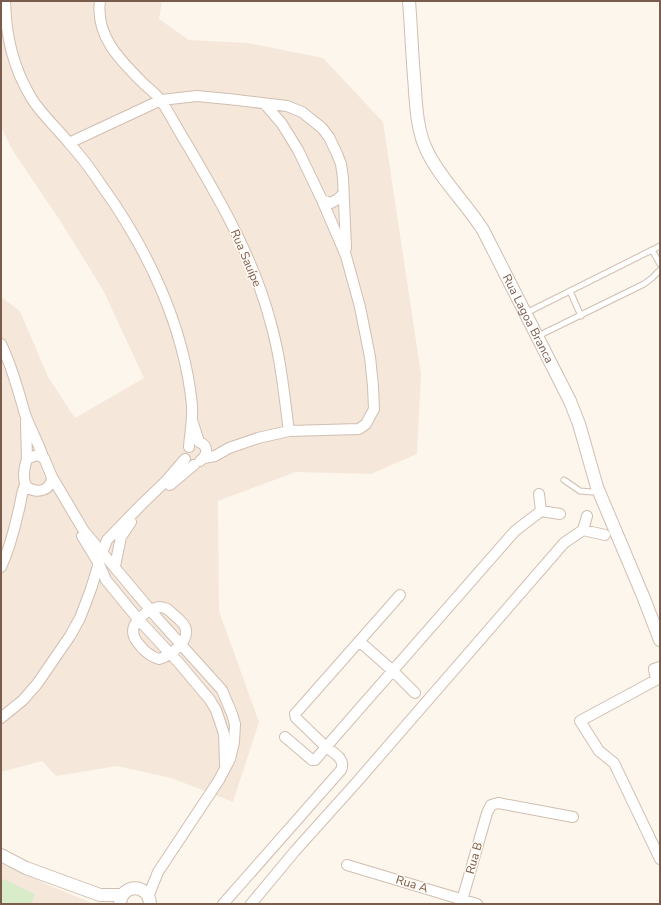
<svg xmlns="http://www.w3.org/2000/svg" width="661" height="905" font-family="'Nunito Sans',sans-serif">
	<rect width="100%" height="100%" fill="#fdf6ec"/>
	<path fill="#f5e8da" d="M 1,1 L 162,1 L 159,19 L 189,40 L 248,43 L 323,58 L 383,122 L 421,374 L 417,454 L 371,474 L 296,472 L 218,501 L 219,611 L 259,722 L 233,802 L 171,778 L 117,766 L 56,776 L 42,761 L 1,772 L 1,297 L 20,311 L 48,377 L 75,418 L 144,378 L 103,290 L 61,222 L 13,151 L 1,127 Z
		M 1,861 L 46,884 L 94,904 L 1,904 Z"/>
	<path fill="#d8ecc9" d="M 1,878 L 35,894 L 31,904 L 1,904 Z"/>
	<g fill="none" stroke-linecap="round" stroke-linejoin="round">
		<g stroke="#d1beb0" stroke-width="7">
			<path id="service" d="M 652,250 L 660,264
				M 570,291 L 581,316
				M 526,313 L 660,246
				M 538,336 L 644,284 L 652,278 L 660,270
				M 564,480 L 580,491 L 592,492 L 597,488"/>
		</g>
		<g stroke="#d1beb0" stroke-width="12">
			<path id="minor" d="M 5,1 C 6,37 13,68 32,99 C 42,115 57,128 69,143 C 81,156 92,171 102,186 C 148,250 184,326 192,405 C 193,419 190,433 189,447
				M 100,1 C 95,37 122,62 145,85 C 151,90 158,96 162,102 C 171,116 179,132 188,146 C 221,202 255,261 271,324 C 281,359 284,395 289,431
				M 69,143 L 161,100 L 197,96 L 228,99 L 287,106 L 302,112 L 322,128 L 329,137 L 337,154 L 341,164 L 343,178 L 346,248
				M 322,200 L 331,203 L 338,199 L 343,194
				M 1,344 C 12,366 18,390 25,414 C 30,428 38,442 43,457
				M 26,421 L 27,460
				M 193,423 L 199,442 C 209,446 208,455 200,461
				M 204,458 L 215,456 L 229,448 L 258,438 L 289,431 L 359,429 L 366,424 L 374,409 L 373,386 L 370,357 L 360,307 L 346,256 L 322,200 L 298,150 L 282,124 L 265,104
				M 52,477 C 51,491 37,494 27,487 C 22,480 24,465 28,458 L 38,455 L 44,458 L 52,477 L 84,531 L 158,619 L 222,690 L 232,714 L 235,724 L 234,742 L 230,759 L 219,780 L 158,872 L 148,897
				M 170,485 L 194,465
				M 539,494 L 541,511
				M 583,530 L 605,535
				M 82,536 L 99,564 L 106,580 L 138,619 L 179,663 L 210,700 L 216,710 L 224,734 L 225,764
				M 115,566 L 121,537 L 131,522
				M 1,567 C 9,550 14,531 18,513 C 21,503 21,494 25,485
				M 158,607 C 166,607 169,610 174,615 C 179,619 185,624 186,630 C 188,643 169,656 159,659 C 152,657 148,654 143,649 C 140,645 135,641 134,636 C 129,623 147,610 158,607 Z
				M 359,641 L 393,671 L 415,693
				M 660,667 L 654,669 L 656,680 L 580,721 L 599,751 L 614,763 L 660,859
				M 1,718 L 23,700 L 37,684 L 70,636 L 80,618 L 91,589 L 102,553 L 107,540 L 142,504 L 166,481 L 185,459
				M 285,737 L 312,760 L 315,760 L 326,747 L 296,718 L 295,714 L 400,595
				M 347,865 L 477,904
				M 223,904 L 341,770 C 346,759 334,753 326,747 L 515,531 L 541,511 L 560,514
				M 251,904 L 295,851 L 356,783 L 564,543 L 583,530 L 587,516
				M 461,904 L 487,813 L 491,805 L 498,803 L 573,817"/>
		</g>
		<g stroke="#d1beb0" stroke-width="14">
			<g id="tertiary">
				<path id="s1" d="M 409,1 C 411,26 412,52 414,77 C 416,101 416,129 427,151 C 441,180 466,203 483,230 L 570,401 L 579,424 L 597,487 L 643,596 L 660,640"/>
				<path d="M 1,855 L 26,868 L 100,895 L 122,895"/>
				<path d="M 120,904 C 121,883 149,883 150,904"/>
			</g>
		</g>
		<use href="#service" stroke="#fff" stroke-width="5"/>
		<use href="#minor" stroke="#fff" stroke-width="10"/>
		<use href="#tertiary" stroke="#fff" stroke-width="12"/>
	</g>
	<g text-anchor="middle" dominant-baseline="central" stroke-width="3" stroke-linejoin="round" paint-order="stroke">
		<g font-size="12" fill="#7a5c4d" stroke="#fffaf3">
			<text transform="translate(246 258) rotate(67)">Rua Sauípe</text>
			<text stroke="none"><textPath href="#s1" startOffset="348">Rua Lagoa Branca</textPath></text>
			<text transform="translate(474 858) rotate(-74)">Rua B</text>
			<text transform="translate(412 884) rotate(17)">Rua A</text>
		</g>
	</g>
	<rect width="661" height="905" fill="none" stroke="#7a5c4d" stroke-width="4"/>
</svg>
